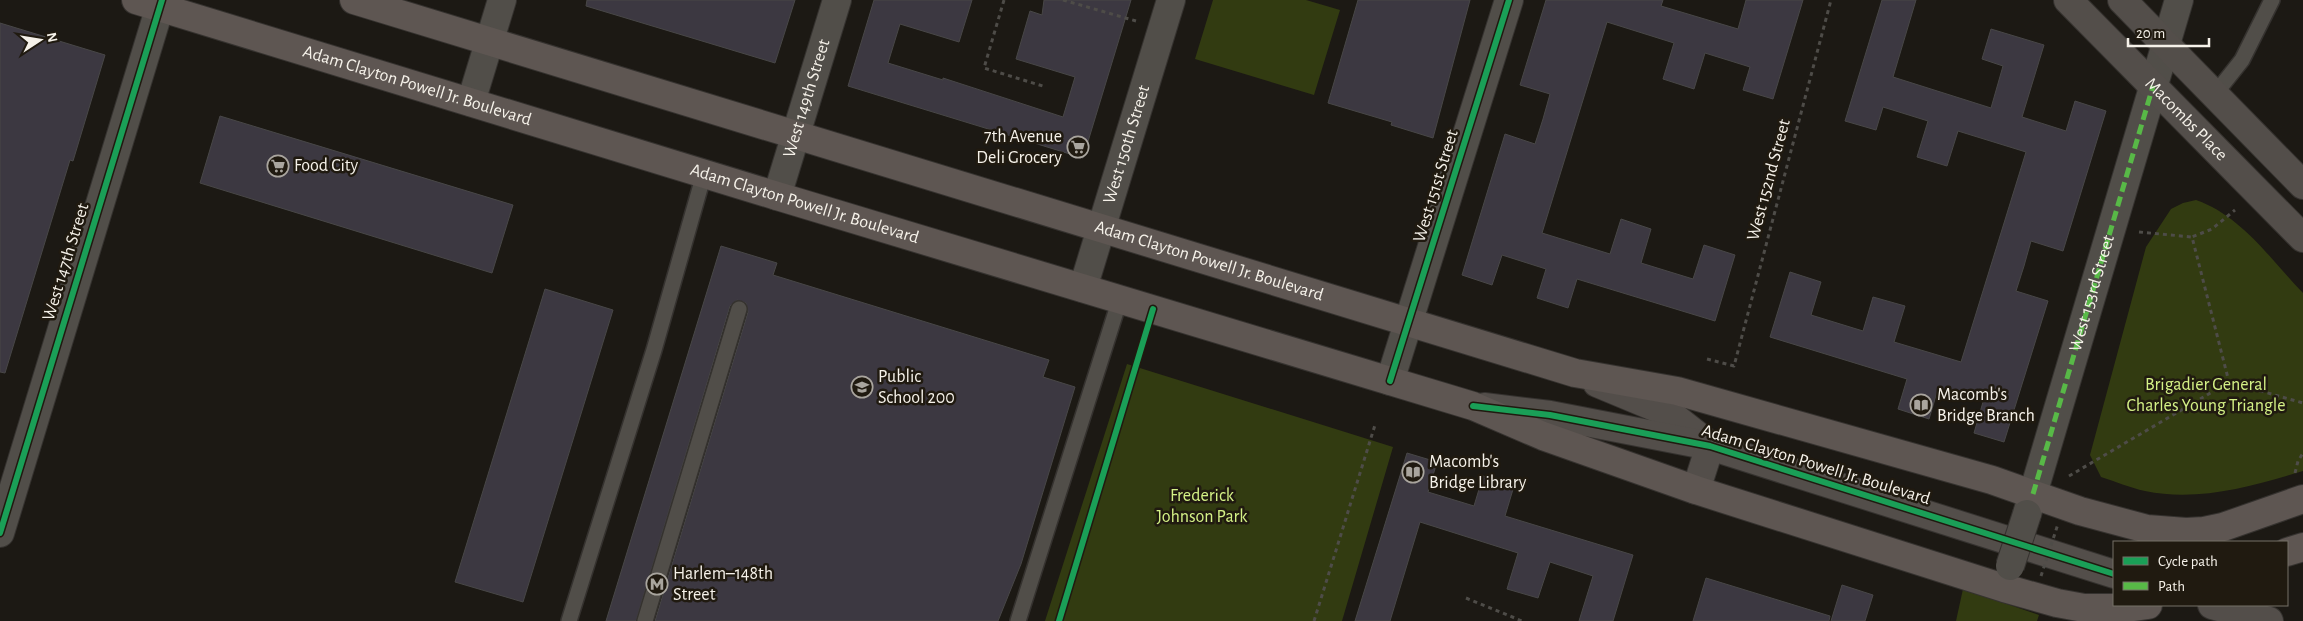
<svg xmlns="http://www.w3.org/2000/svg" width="2303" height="621" font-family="'Alegreya Sans',sans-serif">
	<rect width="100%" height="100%" fill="#1c1914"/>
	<path fill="#323b11" d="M 1213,0 L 1306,0 L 1340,10 L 1314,95 L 1195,59 Z
		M 2196,200 C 2242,216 2271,260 2303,293 L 2303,471 C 2252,486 2199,502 2145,491 C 2130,488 2115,481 2101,477 L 2090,455 L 2146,247 L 2171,209 L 2183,203 Z
		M 1127,364 L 1393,447 L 1342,621 L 1045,621 Z
		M 1963,589 L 2039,615 L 2037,621 L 1956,621 Z"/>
	<path fill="#3c3841" stroke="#484747" d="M 587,0 L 795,0 L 775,63 L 586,6 Z
		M 874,0 L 972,0 L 959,42 L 900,24 L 888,63 L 943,80 L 943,78 L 1063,117 L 1075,77 L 1016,59 L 1030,11 L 1042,15 L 1044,0 L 1131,0 L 1083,158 L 848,86 Z
		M 1358,0 L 1470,0 L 1433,138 L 1391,125 L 1392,122 L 1328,103 Z
		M 1546,0 L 1663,0 L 1661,6 L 1738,29 L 1746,0 L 1803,0 L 1773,99 L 1743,90 L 1750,67 L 1705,53 L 1694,89 L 1663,79 L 1674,43 L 1607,22 L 1542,233 L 1610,254 L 1621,219 L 1651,229 L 1641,263 L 1693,279 L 1704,245 L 1735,255 L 1715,321 L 1577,279 L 1568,308 L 1537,298 L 1546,269 L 1502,255 L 1492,285 L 1462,275 L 1505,134 L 1535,144 L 1543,119 L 1550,94 L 1520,85 Z
		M 1882,0 L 1916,0 L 1893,77 L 1991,108 L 2003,66 L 1982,59 L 1991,29 L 2044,45 L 2022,117 L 2066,131 L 2075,101 L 2106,111 L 2063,251 L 2031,241 L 2024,266 L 2016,291 L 2048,301 L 2004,442 L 1974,433 L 1983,402 L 1938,389 L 1929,419 L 1898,409 L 1907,379 L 1770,337 L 1790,272 L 1821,282 L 1811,315 L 1863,331 L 1873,297 L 1905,306 L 1894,342 L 1961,362 L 2026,152 L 1958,131 L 1947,166 L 1917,157 L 1928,121 L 1883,107 L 1876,130 L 1845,121 Z
		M 0,23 L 105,55 L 73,161 L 70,160 L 5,373 L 0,372 Z
		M 220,116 L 513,205 L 492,273 L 200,183 Z
		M 721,246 L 777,263 L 773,275 L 1049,360 L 1043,377 L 1075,387 L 1021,564 L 998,621 L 655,621 L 748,312 L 746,303 L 737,300 L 730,306 L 636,621 L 606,621 Z
		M 545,289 L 613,310 L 523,602 L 455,582 Z
		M 1407,453 L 1437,462 L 1428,492 L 1474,506 L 1483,476 L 1514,486 L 1505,516 L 1633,555 L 1613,621 L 1579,621 L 1593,576 L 1550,562 L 1538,598 L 1507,589 L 1518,553 L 1420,522 L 1390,621 L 1355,621 Z
		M 1706,578 L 1830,616 L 1829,621 L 1693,621 Z
		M 1842,585 L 1873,595 L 1865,621 L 1831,621 Z"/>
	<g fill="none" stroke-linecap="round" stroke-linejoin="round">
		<g stroke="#35322f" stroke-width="18">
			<path id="lane" d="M 2215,94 L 2242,60 L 2272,0
				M 569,621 L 654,350 L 704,174
				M 645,621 L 739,309
				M 1018,621 L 1120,299"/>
		</g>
		<g stroke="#35322f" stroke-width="30">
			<g id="street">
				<path d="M 471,102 L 502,0"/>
				<path id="s1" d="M 777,196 L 837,0"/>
				<path id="s2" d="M 1083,288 L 1171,0"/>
				<path d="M 1390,381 L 1509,0"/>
				<path id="s3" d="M 2027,514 L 2179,0"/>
				<path d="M 0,533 L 162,0"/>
			</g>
		</g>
		<g stroke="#35322f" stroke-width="30">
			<g id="secondary">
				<path id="s4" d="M 2068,0 L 2303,238"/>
				<path d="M 2122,0 L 2303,185"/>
				<path d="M 1597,383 L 1669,413 L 1707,443"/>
				<path d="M 1484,407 L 1550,415 L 1710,446 L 2114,574"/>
				<path d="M 1696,490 L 1710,446"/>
				<path d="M 2212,605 L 2269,621"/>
			</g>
		</g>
		<g stroke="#35322f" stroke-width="30">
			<g id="primary">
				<path id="s5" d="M 136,0 L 777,196 L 1473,406 L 1543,436 L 1696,490 L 2004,588 L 2057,603 L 2084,608 L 2126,608 L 2148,605"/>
				<path id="s6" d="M 354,0 L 1575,373 L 1677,391 L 1992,480 L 2080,511 L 2147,529 L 2186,532 L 2204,531 L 2223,527 L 2303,499"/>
				<path d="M 2287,552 L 2303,547"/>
			</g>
		</g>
		<path stroke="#4e4c48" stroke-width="3" stroke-dasharray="4 4" stroke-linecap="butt" d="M 1004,0 L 984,68 L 1046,87
			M 1063,0 L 1136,21
			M 2139,232 L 2192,237
			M 1707,359 L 1734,366 L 1831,0
			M 2229,382 L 2303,403
			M 2295,473 L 2298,461 L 2303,453
			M 2069,476 L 2229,382 L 2192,237 L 2212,229 L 2235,210
			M 1466,598 L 1522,621
			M 1314,621 L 1375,425"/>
		<use href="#lane" stroke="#514e49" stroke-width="15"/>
		<use href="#street" stroke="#514e49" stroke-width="28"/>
		<use href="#secondary" stroke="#534e4a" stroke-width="28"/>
		<use href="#primary" stroke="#5e5652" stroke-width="28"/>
		<g stroke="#35322f" stroke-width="30" stroke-linecap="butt">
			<path id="street-bridge" d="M 2010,566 L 2027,514"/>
		</g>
		<path stroke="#4e4c48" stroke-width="3" stroke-dasharray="4 4" stroke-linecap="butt" d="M 2041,576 L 2058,524"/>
		<use href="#street-bridge" stroke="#514e49" stroke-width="28"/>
		<path stroke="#58b947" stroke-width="5" stroke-dasharray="10 5" stroke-linecap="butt" d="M 2033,494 L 2153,86"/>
		<g stroke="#201a10" stroke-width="9">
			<path id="cycleway" d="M 1390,381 L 1509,0
				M 1473,406 L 1550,415 L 1710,446 L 2114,574
				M 0,533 L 162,0
				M 1059,621 L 1153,309"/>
		</g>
		<use href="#cycleway" stroke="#1a9f57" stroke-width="6"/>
	</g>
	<defs>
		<g id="supermarket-ring" transform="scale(1.125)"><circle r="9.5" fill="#201a10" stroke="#a9a59e" stroke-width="1.5"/><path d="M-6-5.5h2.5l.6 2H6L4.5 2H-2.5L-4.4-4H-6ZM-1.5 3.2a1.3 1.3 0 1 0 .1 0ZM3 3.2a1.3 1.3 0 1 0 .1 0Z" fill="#a9a59e"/></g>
		<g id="school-ring" transform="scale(1.125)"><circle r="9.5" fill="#201a10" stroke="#a9a59e" stroke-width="1.5"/><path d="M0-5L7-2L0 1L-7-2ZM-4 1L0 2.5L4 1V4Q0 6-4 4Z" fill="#a9a59e"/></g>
		<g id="library-ring" transform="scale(1.125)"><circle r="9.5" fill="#201a10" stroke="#a9a59e" stroke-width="1.5"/><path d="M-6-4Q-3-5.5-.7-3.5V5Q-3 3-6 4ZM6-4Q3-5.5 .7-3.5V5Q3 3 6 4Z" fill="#a9a59e"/></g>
		<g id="metro-ring" transform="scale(1.125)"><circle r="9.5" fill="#201a10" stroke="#a9a59e" stroke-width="1.5"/><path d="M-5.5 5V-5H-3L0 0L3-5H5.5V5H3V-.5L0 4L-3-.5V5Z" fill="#a9a59e"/></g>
	</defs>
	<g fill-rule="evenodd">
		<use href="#supermarket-ring" x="1078" y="147"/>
		<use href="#supermarket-ring" x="278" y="166"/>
		<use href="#school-ring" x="862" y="387"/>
		<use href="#library-ring" x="1921" y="405"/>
		<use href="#library-ring" x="1413" y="472"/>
		<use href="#metro-ring" x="657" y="584"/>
	</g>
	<g text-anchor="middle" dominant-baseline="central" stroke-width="5" stroke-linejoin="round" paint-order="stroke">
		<g font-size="18" fill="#f5f1e9" stroke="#201a10">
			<text stroke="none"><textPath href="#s5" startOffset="294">Adam Clayton Powell Jr. Boulevard</textPath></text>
			<text stroke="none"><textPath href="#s1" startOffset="102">West 149th Street</textPath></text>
			<text stroke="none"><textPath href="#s4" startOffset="168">Macombs Place</textPath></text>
			<text stroke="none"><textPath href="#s2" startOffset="150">West 150th Street</textPath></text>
			<text transform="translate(1769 180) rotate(-75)">West 152nd Street</text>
			<text transform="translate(1436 186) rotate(-73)">West 151st Street</text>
			<text stroke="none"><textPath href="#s5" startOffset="699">Adam Clayton Powell Jr. Boulevard</textPath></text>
			<text stroke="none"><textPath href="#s6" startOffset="894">Adam Clayton Powell Jr. Boulevard</textPath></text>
			<text transform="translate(66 262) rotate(-73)">West 147th Street</text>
			<text stroke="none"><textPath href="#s3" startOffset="230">West 153rd Street</textPath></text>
			<text transform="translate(1816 465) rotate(17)">Adam Clayton Powell Jr. Boulevard</text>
		</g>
		<g font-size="18" fill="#f5f1e9" stroke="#201a10" text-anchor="start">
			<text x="1062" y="137" text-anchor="end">7th Avenue<tspan x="1062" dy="21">Deli Grocery</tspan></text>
			<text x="294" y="166">Food City</text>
			<text x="878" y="377">Public<tspan x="878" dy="21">School 200</tspan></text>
			<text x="1937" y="395">Macomb's<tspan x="1937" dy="21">Bridge Branch</tspan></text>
			<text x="1429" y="462">Macomb's<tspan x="1429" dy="21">Bridge Library</tspan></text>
			<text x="673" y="574">Harlem–148th<tspan x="673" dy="21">Street</tspan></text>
		</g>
		<g font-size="18" fill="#d4f186" stroke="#201a10">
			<text x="2206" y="385">Brigadier General<tspan x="2206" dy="21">Charles Young Triangle</tspan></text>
			<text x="1202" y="496">Frederick<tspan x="1202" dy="21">Johnson Park</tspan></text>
		</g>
	</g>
	<rect x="2113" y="541" width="175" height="65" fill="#201a10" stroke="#757067"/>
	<rect x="2123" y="557" width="25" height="8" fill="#1a9f57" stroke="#757067"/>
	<text x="2158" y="566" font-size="15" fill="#f5f1e9">Cycle path</text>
	<rect x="2123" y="582" width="25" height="8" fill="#58b947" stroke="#757067"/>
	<text x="2158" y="591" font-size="15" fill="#f5f1e9">Path</text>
	<g transform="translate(40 40) rotate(78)" stroke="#201a10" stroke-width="4" paint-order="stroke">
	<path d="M0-4L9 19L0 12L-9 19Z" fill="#f5f1e9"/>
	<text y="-8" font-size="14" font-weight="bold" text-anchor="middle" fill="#f5f1e9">N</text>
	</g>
	<path d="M2128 38v8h81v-8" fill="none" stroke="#f5f1e9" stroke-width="2.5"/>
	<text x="2136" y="38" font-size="15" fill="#f5f1e9" stroke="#201a10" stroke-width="4" paint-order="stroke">20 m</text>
</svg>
